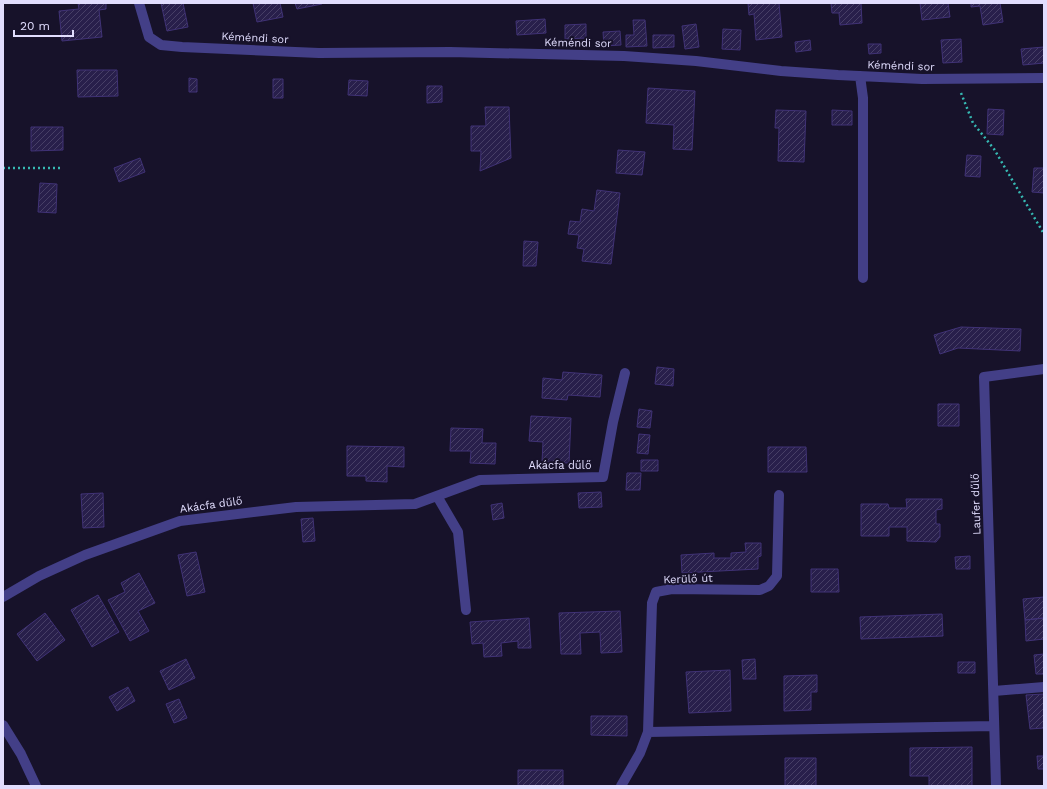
<svg xmlns="http://www.w3.org/2000/svg" width="1047" height="789" font-family="'Work Sans',sans-serif">
	<defs>
		<pattern id="building-hatch" width="6" height="6" patternUnits="userSpaceOnUse"><rect width="6" height="6" fill="#281f4b"/><path d="M-1 1l2-2M0 6l6-6M5 7l2-2" fill="none" stroke="#473f66"/></pattern>
	</defs>
	<rect width="100%" height="100%" fill="#17122a"/>
	<path fill="url(#building-hatch)" stroke="#403276" d="M 78,3 L 106,3 L 106,9 L 99,10 L 102,37 L 62,41 L 59,11 L 79,9 Z
		M 161,3 L 183,3 L 188,27 L 167,31 Z
		M 253,3 L 280,3 L 283,17 L 257,22 Z
		M 295,3 L 322,3 L 322,4 L 297,9 Z
		M 748,3 L 779,3 L 782,37 L 756,40 L 754,14 L 749,15 Z
		M 831,3 L 861,3 L 862,23 L 840,25 L 839,13 L 832,13 Z
		M 920,3 L 948,3 L 950,17 L 922,20 Z
		M 971,3 L 1000,3 L 1003,22 L 983,25 L 980,6 L 971,7 Z
		M 545,19 L 546,33 L 517,35 L 516,21 Z
		M 633,20 L 645,20 L 647,46 L 626,47 L 626,35 L 634,35 Z
		M 586,24 L 586,38 L 565,39 L 565,25 Z
		M 696,24 L 699,47 L 685,49 L 682,26 Z
		M 723,29 L 741,30 L 740,50 L 722,49 Z
		M 620,31 L 621,45 L 604,46 L 603,32 Z
		M 653,35 L 674,35 L 674,47 L 653,48 Z
		M 961,39 L 962,62 L 943,63 L 941,40 Z
		M 810,40 L 811,50 L 796,52 L 795,42 Z
		M 868,44 L 881,44 L 881,53 L 869,54 Z
		M 1044,47 L 1044,63 L 1023,65 L 1021,49 Z
		M 77,70 L 117,70 L 118,96 L 78,97 Z
		M 189,78 L 197,79 L 197,92 L 189,92 Z
		M 273,79 L 283,79 L 283,98 L 273,98 Z
		M 349,80 L 368,81 L 367,96 L 348,95 Z
		M 427,86 L 442,86 L 442,102 L 427,103 Z
		M 648,88 L 695,91 L 692,150 L 673,149 L 674,125 L 646,123 Z
		M 485,107 L 509,107 L 511,158 L 480,171 L 481,151 L 471,151 L 471,126 L 486,126 Z
		M 988,109 L 1004,110 L 1003,135 L 987,134 Z
		M 776,110 L 806,111 L 804,162 L 778,161 L 779,128 L 775,128 Z
		M 832,110 L 852,111 L 852,125 L 832,125 Z
		M 31,127 L 63,127 L 63,150 L 31,151 Z
		M 618,150 L 645,152 L 642,175 L 616,173 Z
		M 967,155 L 981,156 L 980,177 L 965,176 Z
		M 140,158 L 145,172 L 119,182 L 114,168 Z
		M 1034,168 L 1044,168 L 1044,193 L 1032,192 Z
		M 40,183 L 57,184 L 56,213 L 38,212 Z
		M 597,190 L 620,193 L 611,264 L 582,261 L 584,249 L 577,248 L 579,235 L 568,234 L 570,221 L 580,222 L 582,209 L 594,211 Z
		M 524,241 L 538,242 L 536,266 L 523,266 Z
		M 961,327 L 1021,329 L 1020,351 L 958,348 L 940,354 L 934,335 Z
		M 657,367 L 674,369 L 673,386 L 655,384 Z
		M 563,372 L 602,375 L 600,397 L 568,395 L 567,400 L 542,398 L 543,378 L 562,380 Z
		M 938,404 L 959,404 L 959,426 L 938,426 Z
		M 639,409 L 652,411 L 650,428 L 637,427 Z
		M 531,416 L 571,418 L 569,463 L 542,462 L 543,442 L 529,441 Z
		M 451,428 L 483,429 L 482,443 L 496,443 L 495,464 L 470,463 L 471,451 L 450,451 Z
		M 639,434 L 650,435 L 648,454 L 637,453 Z
		M 347,446 L 404,447 L 404,467 L 387,466 L 387,482 L 366,481 L 366,476 L 347,476 Z
		M 768,447 L 806,447 L 807,472 L 768,472 Z
		M 641,460 L 658,460 L 658,471 L 641,471 Z
		M 627,473 L 641,473 L 640,490 L 626,490 Z
		M 601,492 L 602,507 L 579,508 L 578,493 Z
		M 103,493 L 104,527 L 83,528 L 81,494 Z
		M 906,499 L 942,499 L 942,509 L 936,510 L 936,524 L 940,524 L 940,537 L 936,542 L 907,541 L 907,527 L 889,527 L 889,536 L 861,536 L 861,504 L 888,504 L 889,508 L 907,508 Z
		M 502,503 L 504,518 L 493,520 L 491,505 Z
		M 313,518 L 315,541 L 303,542 L 301,519 Z
		M 745,543 L 761,543 L 761,556 L 758,557 L 758,569 L 682,573 L 681,555 L 714,553 L 714,558 L 731,558 L 731,553 L 746,552 Z
		M 196,552 L 205,592 L 187,596 L 178,555 Z
		M 970,556 L 970,569 L 956,569 L 955,557 Z
		M 811,569 L 838,569 L 839,592 L 811,592 Z
		M 139,573 L 155,603 L 138,611 L 149,631 L 130,641 L 108,600 L 125,592 L 121,583 Z
		M 98,595 L 119,632 L 92,647 L 71,610 Z
		M 1044,597 L 1044,618 L 1025,620 L 1023,599 Z
		M 620,611 L 622,652 L 601,653 L 600,632 L 580,633 L 581,654 L 561,654 L 559,613 Z
		M 45,613 L 65,640 L 37,661 L 17,634 Z
		M 942,614 L 943,636 L 861,639 L 860,617 Z
		M 529,618 L 531,648 L 518,648 L 518,641 L 501,643 L 502,656 L 484,657 L 483,643 L 472,644 L 470,622 Z
		M 1044,618 L 1044,639 L 1026,641 L 1025,620 Z
		M 1044,654 L 1044,674 L 1036,674 L 1034,655 Z
		M 186,659 L 195,678 L 169,690 L 160,671 Z
		M 755,659 L 756,679 L 743,679 L 742,660 Z
		M 958,662 L 975,662 L 975,673 L 958,673 Z
		M 730,670 L 731,711 L 689,713 L 686,672 Z
		M 817,675 L 817,692 L 811,692 L 811,710 L 784,711 L 784,676 Z
		M 128,687 L 135,701 L 117,711 L 109,697 Z
		M 1044,694 L 1044,728 L 1030,729 L 1026,695 Z
		M 179,699 L 187,718 L 174,723 L 166,704 Z
		M 591,716 L 627,716 L 627,736 L 591,735 Z
		M 972,747 L 972,786 L 929,786 L 929,776 L 910,776 L 910,748 Z
		M 1037,756 L 1044,756 L 1044,769 L 1038,769 Z
		M 785,758 L 816,758 L 816,786 L 785,786 Z
		M 518,770 L 563,770 L 563,786 L 518,786 Z"/>
	<g fill="none" stroke-linecap="round" stroke-linejoin="round">
		<path stroke="#36b9b3" stroke-width="2.5" stroke-dasharray="2 3" stroke-linecap="butt" d="M 961,93 L 973,123 L 994,149 L 1044,234
			M 3,168 L 61,168"/>
		<path stroke="#433f87" stroke-width="10" d="M 139,3 L 149,37 L 161,45 L 182,47 L 319,53 L 450,52 L 624,56 L 696,61 L 781,71 L 838,75 L 922,79 L 1044,78
			M 860,76 L 863,98 L 863,278
			M 437,496 L 458,532 L 466,610
			M 3,597 L 39,576 L 85,555 L 180,521 L 296,507 L 415,504 L 480,480 L 603,477 L 613,422 L 625,373
			M 994,691 L 1044,687
			M 3,725 L 21,754 L 36,786
			M 648,732 L 994,726
			M 621,786 L 640,753 L 648,732 L 652,603 L 656,592 L 672,589 L 760,590 L 769,586 L 777,576 L 779,495
			M 996,786 L 984,377 L 1044,369"/>
	</g>
	<g text-anchor="middle" dominant-baseline="central" stroke-width="4" stroke-linejoin="round" paint-order="stroke">
		<g font-size="11" fill="#e1ddfe" stroke="#17122a">
			<text transform="translate(255 38) rotate(3)">Kéméndi sor</text>
			<text transform="translate(578 43) rotate(1)">Kéméndi sor</text>
			<text transform="translate(901 66) rotate(2)">Kéméndi sor</text>
			<text x="560" y="465">Akácfa dűlő</text>
			<text transform="translate(976 504) rotate(-92)">Laufer dűlő</text>
			<text transform="translate(211 505) rotate(-8)">Akácfa dűlő</text>
			<text transform="translate(688 579) rotate(-2)">Kerülő út</text>
		</g>
	</g>
	<rect width="1047" height="789" fill="none" stroke="#e1ddfe" stroke-width="8"/>
	<path d="M14 30v6h59v-6" fill="none" stroke="#e1ddfe" stroke-width="2"/>
	<text x="20" y="30" font-size="12" fill="#e1ddfe" stroke="#17122a" stroke-width="3" paint-order="stroke">20 m</text>
</svg>
